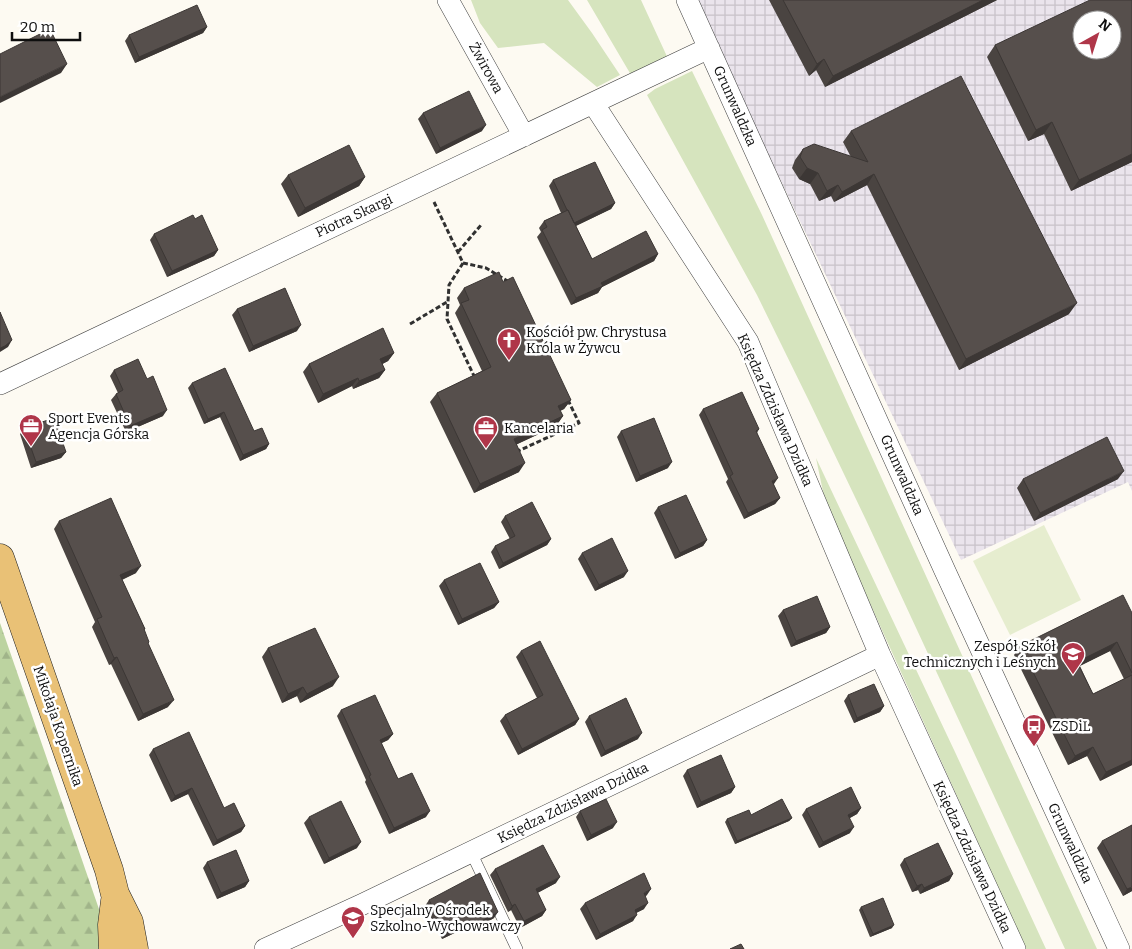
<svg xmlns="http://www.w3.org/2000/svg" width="1132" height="949" font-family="Bitter,serif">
	<defs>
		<pattern id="industrial-grid" width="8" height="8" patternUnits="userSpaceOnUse" patternTransform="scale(1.25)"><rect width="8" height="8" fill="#eae4ec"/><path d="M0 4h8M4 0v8" fill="none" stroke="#c8c2c9"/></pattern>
		<pattern id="forest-firs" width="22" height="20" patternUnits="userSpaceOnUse" patternTransform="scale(1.25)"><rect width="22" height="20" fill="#bcd3a0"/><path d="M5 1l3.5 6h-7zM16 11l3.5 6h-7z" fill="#a0b489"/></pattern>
	</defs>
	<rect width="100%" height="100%" fill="#fdfaf2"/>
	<path fill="url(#industrial-grid)" fill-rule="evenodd" d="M 695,0 L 1132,0 L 1132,491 L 1128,482 L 961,560 ZM 1082,20 L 1112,20 L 1112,50 L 1082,50 Z"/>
	<path fill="#d6e4be" d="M 471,0 L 568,0 L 592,33 L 620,75 L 597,87 L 544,43 L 498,48 L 480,23 Z
		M 587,0 L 641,0 L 670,63 L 634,80 Z
		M 692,71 L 762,215 L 976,686 L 1097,949 L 1065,949 L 866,520 L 809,401 L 757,295 L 647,95 L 655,89 Z
		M 816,458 L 955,752 L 1046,949 L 1026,949 L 826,506 Z"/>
	<path fill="url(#forest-firs)" d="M 0,623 L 100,912 L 104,949 L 0,949 Z"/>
	<path fill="#e6edcf" d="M 1044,525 L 1081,600 L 1010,635 L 973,561 Z"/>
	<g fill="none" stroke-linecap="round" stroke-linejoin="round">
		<g stroke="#414141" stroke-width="12">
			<path id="service" d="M 471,852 L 517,949"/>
		</g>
		<g stroke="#414141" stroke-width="22">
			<path id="minor" d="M 448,0 L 524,136
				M 687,0 L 945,571 L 1119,949
				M 593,103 L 748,342 L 880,655 L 1015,949
				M 0,384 L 709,48
				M 265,949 L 363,904 L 880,655"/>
		</g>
		<g stroke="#1f1f1f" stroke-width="29">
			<path id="primary" d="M 0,558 L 109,870 L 115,894 L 129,922 L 134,949
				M 113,949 L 112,925 L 115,901"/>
		</g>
		<path stroke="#303030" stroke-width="3" stroke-dasharray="5 2.5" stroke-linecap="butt" d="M 434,202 L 463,263 L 486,268 L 509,282
			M 458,252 L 481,225
			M 463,263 L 449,285 L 447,319 L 475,378
			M 410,324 L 447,302
			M 516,452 L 579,423 L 568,400"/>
		<use href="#service" stroke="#fff" stroke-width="11"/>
		<use href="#minor" stroke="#fff" stroke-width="21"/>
		<use href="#primary" stroke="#e9c176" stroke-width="28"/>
	</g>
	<path fill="#4a4441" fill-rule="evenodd" d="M 769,0 L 997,0 L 825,87 L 816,70 L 809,76 Z
		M 1132,0 L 1132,162 L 1071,191 L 1044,134 L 1028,141 L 987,57 L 995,45 Z
		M 207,27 L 203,33 L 135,63 L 125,41 L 129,35 Z
		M 423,113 L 482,131 L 436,154 L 418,119 Z
		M 851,131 L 1069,314 L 959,370 L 867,185 L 834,202 L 831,196 L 819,201 L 810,184 L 799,179 L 792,168 L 795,160 L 803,149 L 851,157 L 843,142 Z
		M 288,175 L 365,177 L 359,186 L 298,217 L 281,184 Z
		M 553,180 L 615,203 L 611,209 L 576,226 L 592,259 L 658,254 L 654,261 L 602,287 L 598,293 L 571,305 L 537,237 L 541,232 L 539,228 L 544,221 L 561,213 L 549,186 Z
		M 195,219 L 218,250 L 214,256 L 167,277 L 150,240 L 154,234 Z
		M 503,282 L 571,400 L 564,409 L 560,411 L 563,416 L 556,426 L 517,444 L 519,472 L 474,493 L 430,402 L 437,393 L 482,371 L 455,313 L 460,305 L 457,298 L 464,288 Z
		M 237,309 L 297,331 L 249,352 L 232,315 Z
		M 394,353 L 388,361 L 382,364 L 385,370 L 379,378 L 353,389 L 352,386 L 318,403 L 303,372 L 309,364 Z
		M 114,370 L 147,379 L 163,416 L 126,432 L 111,400 L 116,394 L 118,393 L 110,376 Z
		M 192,383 L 269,444 L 266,449 L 240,461 L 220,417 L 204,424 L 188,388 Z
		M 703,409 L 759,429 L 757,433 L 774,484 L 773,485 L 780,498 L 775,504 L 744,519 L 726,482 L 728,479 L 699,415 Z
		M 24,428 L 66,452 L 61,458 L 31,468 L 20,434 Z
		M 621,431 L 668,468 L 636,482 L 617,437 Z
		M 1023,479 L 1118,479 L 1034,521 L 1017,488 Z
		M 658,507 L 707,540 L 703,546 L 675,559 L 654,513 Z
		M 505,516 L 551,539 L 547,545 L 499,569 L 491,552 L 495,546 L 510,539 L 501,522 Z
		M 59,521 L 136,573 L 122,580 L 145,629 L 144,630 L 168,707 L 138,721 L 111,664 L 109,665 L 92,627 L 95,622 L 54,529 Z
		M 582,553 L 624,577 L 595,591 L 578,559 Z
		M 444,580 L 499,602 L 494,608 L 458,625 L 439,586 Z
		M 783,610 L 830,627 L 826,633 L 791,647 L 778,616 Z
		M 1132,613 L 1132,765 L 1100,781 L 1087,756 L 1068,765 L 1014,655 L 1020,646 ZM 1110,651 L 1124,679 L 1093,694 L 1080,666 Z
		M 268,648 L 333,686 L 300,703 L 297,696 L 282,703 L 262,657 Z
		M 521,651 L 579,719 L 575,725 L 518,755 L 500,721 L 505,715 L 537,698 L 516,657 Z
		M 848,695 L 884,706 L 880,712 L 854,723 L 844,701 Z
		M 341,710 L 393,734 L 388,740 L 381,743 L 398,779 L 426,817 L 389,834 L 365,782 L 366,780 L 337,716 Z
		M 589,716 L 638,739 L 601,757 L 585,722 Z
		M 153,749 L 245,826 L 241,832 L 213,846 L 188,794 L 171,802 L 149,755 Z
		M 687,770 L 735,787 L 731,793 L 697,808 L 683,776 Z
		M 861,808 L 857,814 L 850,818 L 850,833 L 819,848 L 802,815 L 806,809 Z
		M 580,811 L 613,828 L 587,841 L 576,817 Z
		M 751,815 L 792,818 L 789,821 L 735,844 L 725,822 L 727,819 Z
		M 309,817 L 357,848 L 324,864 L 304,823 Z
		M 1102,841 L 1132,891 L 1123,896 L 1097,848 Z
		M 904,859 L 953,874 L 949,881 L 920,894 L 918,890 L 912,892 L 900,865 Z
		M 207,862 L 249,881 L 245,887 L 217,899 L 203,868 Z
		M 495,869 L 556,883 L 537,893 L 546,910 L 542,916 L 520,928 L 511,910 L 508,912 L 490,875 Z
		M 647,895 L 645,897 L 644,909 L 636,913 L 633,921 L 596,940 L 580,909 L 585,903 Z
		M 429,900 L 494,918 L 469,932 L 467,927 L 442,939 L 425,906 Z
		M 861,907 L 892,928 L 870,937 L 859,910 Z"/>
	<path fill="#3c3735" d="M 983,0 L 997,0 L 825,87 L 833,76 Z
		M 207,27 L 203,33 L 135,63 L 139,57 Z
		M 824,59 L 816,70 L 809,76 L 817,64 Z
		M 67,64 L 61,73 L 0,103 L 0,97 Z
		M 1052,122 L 1044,134 L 1028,141 L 1036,130 Z
		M 486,125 L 482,131 L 436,154 L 440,148 Z
		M 1132,154 L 1132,162 L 1071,191 L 1079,180 Z
		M 807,168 L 818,173 L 810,184 L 799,179 Z
		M 874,174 L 867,185 L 834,202 L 842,192 Z
		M 365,177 L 359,186 L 298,217 L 305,208 Z
		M 838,185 L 831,196 L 819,201 L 827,191 Z
		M 615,203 L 611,209 L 569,229 L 573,223 Z
		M 218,250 L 214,256 L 167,277 L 172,271 Z
		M 658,254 L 654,261 L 602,287 L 598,293 L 571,305 L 576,298 L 601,283 Z
		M 1077,303 L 1069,314 L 959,370 L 966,359 Z
		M 301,325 L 297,331 L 249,352 L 253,346 Z
		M 12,340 L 8,347 L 0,352 L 0,348 Z
		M 394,353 L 388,361 L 375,368 L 380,359 Z
		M 385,370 L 379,378 L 353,389 L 359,381 Z
		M 358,378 L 352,386 L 318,403 L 323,394 Z
		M 571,400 L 564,409 L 551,415 L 558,406 Z
		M 167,410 L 163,416 L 126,432 L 130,426 Z
		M 224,412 L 220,417 L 204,424 L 208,419 Z
		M 563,416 L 556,426 L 507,449 L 514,439 Z
		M 269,444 L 266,449 L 240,461 L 243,455 Z
		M 66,452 L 61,458 L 31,468 L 36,462 Z
		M 672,462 L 668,468 L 636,482 L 640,476 Z
		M 525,463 L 519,472 L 474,493 L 480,484 Z
		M 1124,471 L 1118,479 L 1034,521 L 1040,513 Z
		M 778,478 L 774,484 L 768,487 L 772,481 Z
		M 780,498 L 775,504 L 744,519 L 748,513 Z
		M 551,539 L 547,545 L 499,569 L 503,563 Z
		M 707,540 L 703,546 L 675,559 L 680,553 Z
		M 141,566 L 136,573 L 114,583 L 120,575 Z
		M 628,571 L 624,577 L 595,591 L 599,585 Z
		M 499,602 L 494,608 L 458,625 L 462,619 Z
		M 830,627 L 826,633 L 791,647 L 796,641 Z
		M 1117,642 L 1110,651 L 1071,670 L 1077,662 Z
		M 117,657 L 111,664 L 109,665 L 114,658 Z
		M 339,677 L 333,686 L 300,703 L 307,694 Z
		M 303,687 L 297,696 L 282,703 L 288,694 Z
		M 174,700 L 168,707 L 138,721 L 143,714 Z
		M 884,706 L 880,712 L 854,723 L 857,718 Z
		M 579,719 L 575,725 L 518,755 L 522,749 Z
		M 642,733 L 638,739 L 601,757 L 605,751 Z
		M 393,734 L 388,740 L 376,746 L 380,740 Z
		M 1093,747 L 1087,756 L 1068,765 L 1075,756 Z
		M 1132,760 L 1132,765 L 1100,781 L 1106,772 Z
		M 735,787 L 731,793 L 697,808 L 701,802 Z
		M 192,788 L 188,794 L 171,802 L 175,796 Z
		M 861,808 L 857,814 L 844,821 L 848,815 Z
		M 430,811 L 426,817 L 389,834 L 394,828 Z
		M 792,818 L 789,821 L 735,844 L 737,841 Z
		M 617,822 L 613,828 L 587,841 L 591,835 Z
		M 245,826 L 241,832 L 213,846 L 217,840 Z
		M 854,827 L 850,833 L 819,848 L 823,842 Z
		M 361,842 L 357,848 L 324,864 L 329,858 Z
		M 953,874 L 949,881 L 920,894 L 924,888 Z
		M 560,877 L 556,883 L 532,896 L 536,889 Z
		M 249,881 L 245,887 L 217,899 L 221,893 Z
		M 922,884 L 918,890 L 912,892 L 917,886 Z
		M 1132,887 L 1132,891 L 1123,896 L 1127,889 Z
		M 651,889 L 647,895 L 639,899 L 644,893 Z
		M 648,903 L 644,909 L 630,916 L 635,910 Z
		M 515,904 L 511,910 L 508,912 L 512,906 Z
		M 546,910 L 542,916 L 520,928 L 524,921 Z
		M 498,912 L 494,918 L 469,932 L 474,925 Z
		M 637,915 L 633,921 L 596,940 L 600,934 Z
		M 471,920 L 467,927 L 442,939 L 446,933 Z
		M 894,925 L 892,928 L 870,937 L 873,934 Z"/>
	<path fill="#564f4c" stroke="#3c3735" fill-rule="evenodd" d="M 783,0 L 983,0 L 833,76 L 824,59 L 817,64 Z
		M 1090,0 L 1132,0 L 1132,154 L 1079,180 L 1052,122 L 1036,130 L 995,45 ZM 1082,20 L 1112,20 L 1112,50 L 1082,50 Z
		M 197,5 L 207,27 L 139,57 L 129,35 Z
		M 50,29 L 67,64 L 0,97 L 0,54 Z
		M 961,76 L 1077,303 L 966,359 L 874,174 L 842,192 L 838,185 L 827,191 L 818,173 L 807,168 L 800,157 L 803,149 L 814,144 L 868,162 L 851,131 Z
		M 469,91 L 486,125 L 440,148 L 423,113 Z
		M 349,145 L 365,177 L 305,208 L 288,175 Z
		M 595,162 L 615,203 L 574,223 L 568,210 L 567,210 L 553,180 Z
		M 568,210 L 592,259 L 646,231 L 658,254 L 601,283 L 603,286 L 576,298 L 542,230 L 547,227 L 544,221 Z
		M 193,215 L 195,219 L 202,215 L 218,250 L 172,271 L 154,234 Z
		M 499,272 L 503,282 L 513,277 L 571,400 L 558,406 L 563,416 L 514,439 L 525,463 L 480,484 L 437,393 L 491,367 L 461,303 L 469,300 L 464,288 Z
		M 285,288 L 301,325 L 253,346 L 237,309 Z
		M 0,312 L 12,340 L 5,346 L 0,348 Z
		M 383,328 L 394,353 L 380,359 L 385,370 L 359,381 L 358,378 L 323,394 L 309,364 Z
		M 138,359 L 147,379 L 153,376 L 167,410 L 130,426 L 116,394 L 123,390 L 114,370 Z
		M 225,368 L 254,431 L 262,428 L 269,444 L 243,455 L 224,412 L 208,419 L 192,383 Z
		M 742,392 L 759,429 L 756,431 L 778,478 L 772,481 L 780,498 L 748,513 L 730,476 L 733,474 L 703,409 Z
		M 54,418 L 66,452 L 36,462 L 24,428 Z
		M 654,418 L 672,462 L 640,476 L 621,431 Z
		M 1107,437 L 1124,471 L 1040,513 L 1023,479 Z
		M 686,495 L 707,540 L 680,553 L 658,507 Z
		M 111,498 L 141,566 L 120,575 L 145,629 L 144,629 L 149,642 L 148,643 L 174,700 L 143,714 L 117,657 L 114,658 L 97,619 L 102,617 L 59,521 Z
		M 532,502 L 551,539 L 503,563 L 495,546 L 515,536 L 505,516 Z
		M 612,538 L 628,571 L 599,585 L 582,553 Z
		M 480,563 L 499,602 L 462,619 L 444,580 Z
		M 1123,595 L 1132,613 L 1132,673 L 1117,642 L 1077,662 L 1093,694 L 1132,675 L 1132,760 L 1106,772 L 1093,747 L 1075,756 L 1020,646 Z
		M 817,596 L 830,627 L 796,641 L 783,610 Z
		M 315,628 L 339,677 L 307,694 L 303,687 L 288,694 L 268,648 Z
		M 540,641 L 579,719 L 522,749 L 505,715 L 543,695 L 521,651 Z
		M 874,684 L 884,706 L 857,718 L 848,695 Z
		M 375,695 L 393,734 L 380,740 L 398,779 L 412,773 L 430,811 L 394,828 L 369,776 L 371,775 L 341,710 Z
		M 626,698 L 642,733 L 605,751 L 589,716 Z
		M 189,732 L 224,808 L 234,803 L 245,826 L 217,840 L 192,788 L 175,796 L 153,749 Z
		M 721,755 L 735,787 L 701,802 L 687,770 Z
		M 851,787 L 861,808 L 848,815 L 854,827 L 823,842 L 806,809 Z
		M 606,799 L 617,822 L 591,835 L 580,811 Z
		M 782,799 L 792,818 L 737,841 L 727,819 L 749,810 L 751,815 Z
		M 341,801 L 361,842 L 329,858 L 309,817 Z
		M 1132,825 L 1132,887 L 1127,889 L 1102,841 Z
		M 938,843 L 953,874 L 924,888 L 922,884 L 917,886 L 904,859 Z
		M 543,845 L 560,877 L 536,889 L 546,910 L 524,921 L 515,904 L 512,906 L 495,869 Z
		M 236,850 L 249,881 L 221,893 L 207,862 Z
		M 480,873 L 498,912 L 474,925 L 471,920 L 446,933 L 429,900 Z
		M 644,873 L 651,889 L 644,893 L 648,903 L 635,910 L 637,915 L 600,934 L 585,903 Z
		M 883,898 L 894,925 L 873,934 L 861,907 Z
		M 741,944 L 744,949 L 730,949 Z"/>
	<defs>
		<g id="church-pin" transform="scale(1.25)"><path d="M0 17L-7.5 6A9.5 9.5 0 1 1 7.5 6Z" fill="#af3649" stroke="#fff"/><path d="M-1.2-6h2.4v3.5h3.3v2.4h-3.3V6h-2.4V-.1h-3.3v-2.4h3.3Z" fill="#fff"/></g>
		<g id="office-pin" transform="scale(1.25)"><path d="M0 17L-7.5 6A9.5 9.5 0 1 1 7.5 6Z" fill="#af3649" stroke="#fff"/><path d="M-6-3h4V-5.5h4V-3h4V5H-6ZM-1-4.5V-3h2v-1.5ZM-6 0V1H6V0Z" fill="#fff"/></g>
		<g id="university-pin" transform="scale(1.25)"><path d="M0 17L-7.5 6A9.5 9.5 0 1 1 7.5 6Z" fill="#af3649" stroke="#fff"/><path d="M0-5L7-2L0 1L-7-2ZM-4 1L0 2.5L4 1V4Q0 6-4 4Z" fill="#fff"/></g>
		<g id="bus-pin" transform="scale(1.25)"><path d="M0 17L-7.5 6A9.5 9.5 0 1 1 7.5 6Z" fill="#af3649" stroke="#fff"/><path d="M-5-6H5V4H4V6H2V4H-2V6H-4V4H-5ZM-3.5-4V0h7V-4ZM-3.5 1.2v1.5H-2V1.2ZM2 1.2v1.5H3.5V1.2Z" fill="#fff"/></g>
		<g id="school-pin" transform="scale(1.25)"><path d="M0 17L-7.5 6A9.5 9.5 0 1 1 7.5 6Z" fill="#af3649" stroke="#fff"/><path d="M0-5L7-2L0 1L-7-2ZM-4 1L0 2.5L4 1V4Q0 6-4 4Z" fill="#fff"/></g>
	</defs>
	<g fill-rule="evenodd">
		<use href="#church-pin" x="509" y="340"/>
		<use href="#office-pin" x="31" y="426"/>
		<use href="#office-pin" x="486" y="428"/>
		<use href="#university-pin" x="1073" y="654"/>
		<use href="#bus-pin" x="1034" y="726"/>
		<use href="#school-pin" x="353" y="918"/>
	</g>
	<g text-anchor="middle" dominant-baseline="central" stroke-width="5" stroke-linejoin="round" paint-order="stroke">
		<g font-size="14" fill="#0e0e0e" stroke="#fff">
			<text transform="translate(486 68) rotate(61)">Żwirowa</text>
			<text transform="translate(735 106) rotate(66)">Grunwaldzka</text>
			<text transform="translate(354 216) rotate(-25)">Piotra Skargi</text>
			<text transform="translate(775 410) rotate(66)">Księdza Zdzisława Dzidka</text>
			<text transform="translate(902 475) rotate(66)">Grunwaldzka</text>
			<text transform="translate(58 726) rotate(71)">Mikołaja Kopernika</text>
			<text transform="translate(573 803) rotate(-26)">Księdza Zdzisława Dzidka</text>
			<text transform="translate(1070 843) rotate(65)">Grunwaldzka</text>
			<text transform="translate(972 857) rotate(65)">Księdza Zdzisława Dzidka</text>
		</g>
		<g font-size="14" fill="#0e0e0e" stroke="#fff" text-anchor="start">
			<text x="526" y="332">Kościół pw. Chrystusa<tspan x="526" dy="16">Króla w Żywcu</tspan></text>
			<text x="48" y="418">Sport Events<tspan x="48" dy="16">Agencja Górska</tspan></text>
			<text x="504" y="428">Kancelaria</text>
			<text x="1056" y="646" text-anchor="end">Zespół Szkół<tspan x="1056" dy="16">Technicznych i Leśnych</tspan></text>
			<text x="1052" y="726">ZSDiL</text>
			<text x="370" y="910">Specjalny Ośrodek<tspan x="370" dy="16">Szkolno-Wychowawczy</tspan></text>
		</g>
	</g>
	<g transform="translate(1097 35) rotate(39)"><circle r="24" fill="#ffffff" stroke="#9f9f9f"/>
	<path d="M0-4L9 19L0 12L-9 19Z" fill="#af3649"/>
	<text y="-8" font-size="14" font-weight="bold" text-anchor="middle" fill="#0e0e0e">N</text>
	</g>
	<path d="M12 32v8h68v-8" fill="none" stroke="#0e0e0e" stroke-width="2.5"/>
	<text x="20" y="32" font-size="15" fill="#0e0e0e" stroke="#ffffff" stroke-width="4" paint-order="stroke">20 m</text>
</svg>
